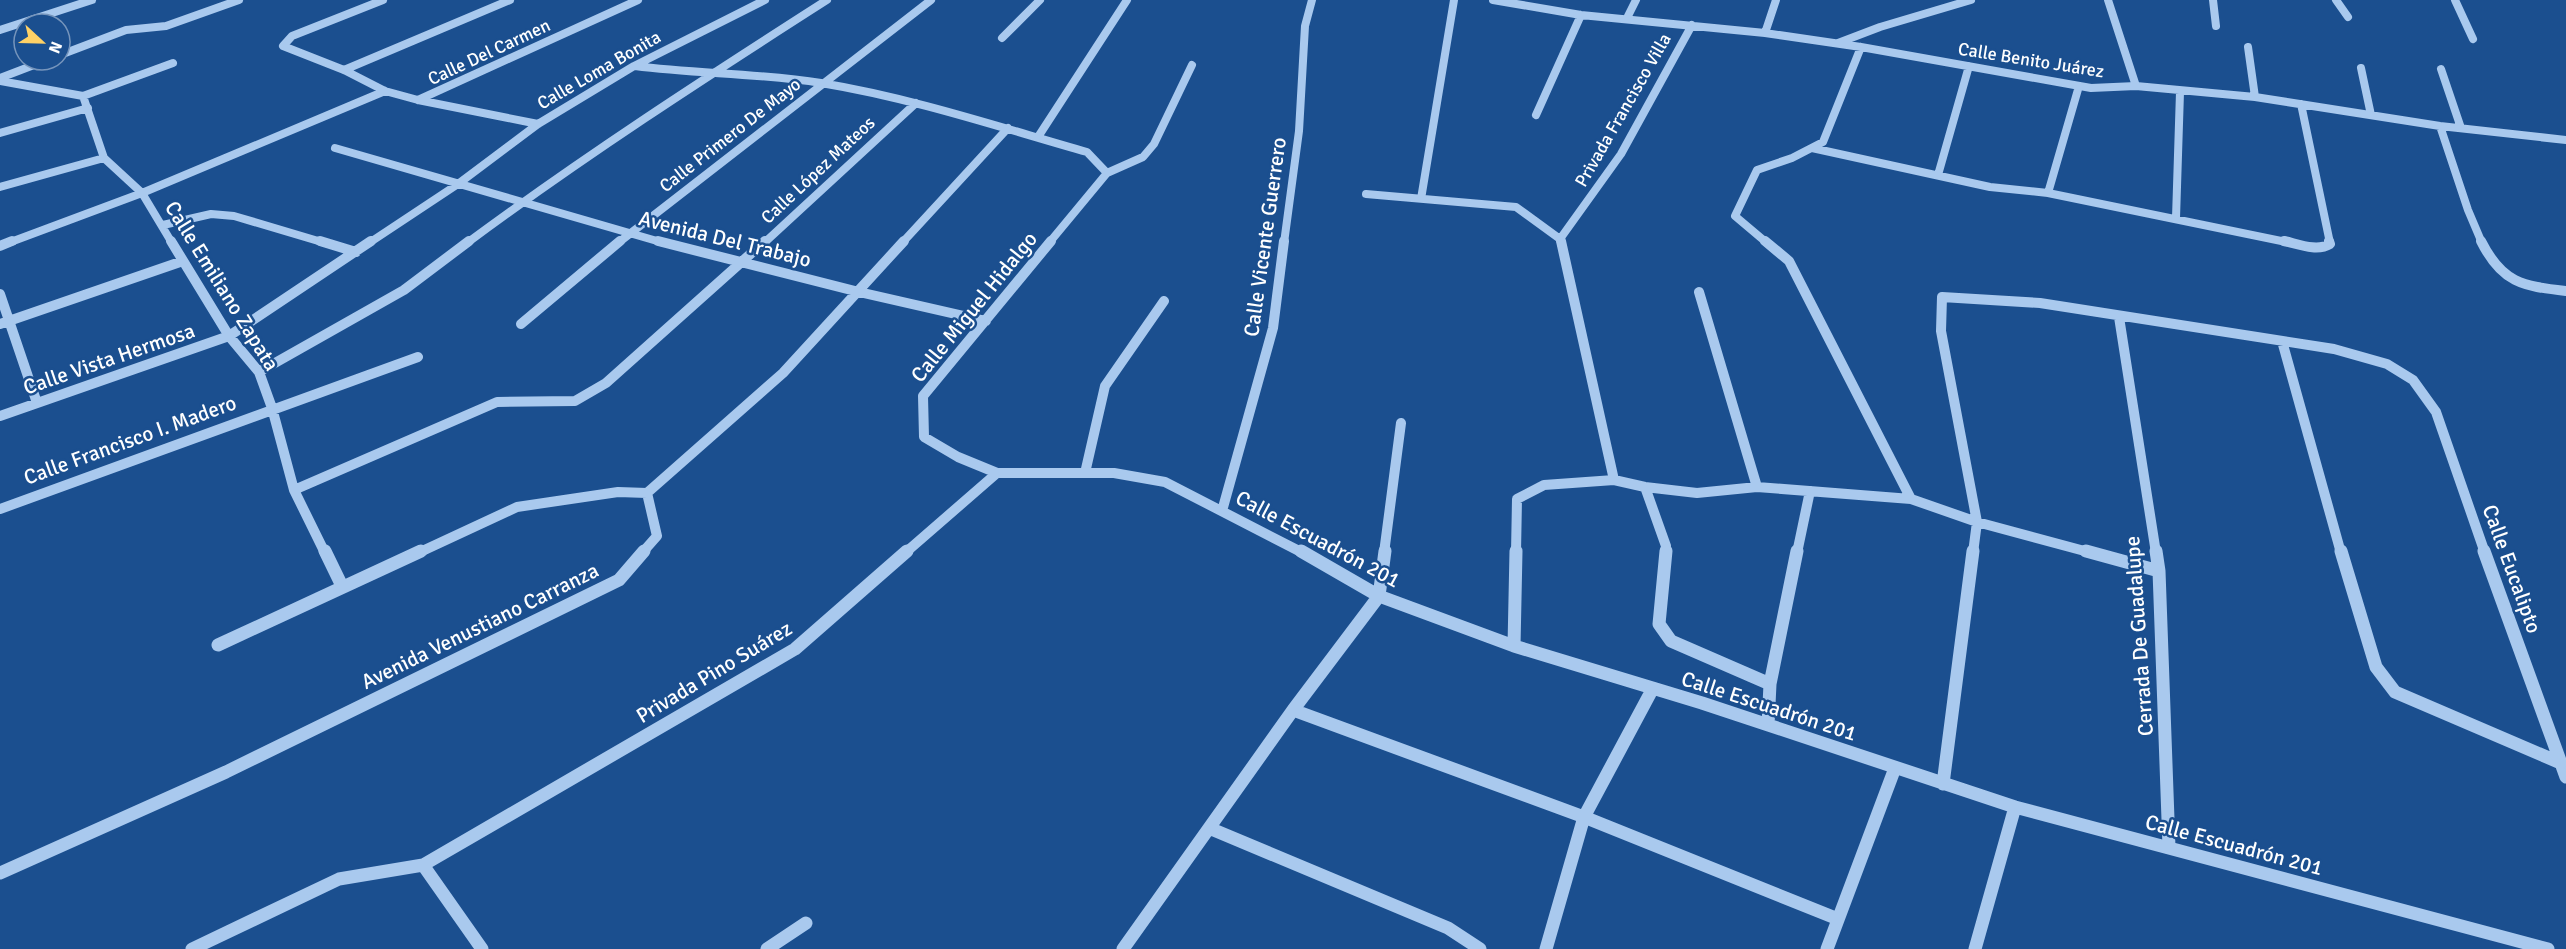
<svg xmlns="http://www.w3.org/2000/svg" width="2566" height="949" font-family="Signika,sans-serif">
	<rect width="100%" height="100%" fill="#1b4f8f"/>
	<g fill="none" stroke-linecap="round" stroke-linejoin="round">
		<path stroke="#a9c9ee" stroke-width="8" d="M 383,0 L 292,36 L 283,46 L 344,70 L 385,91 L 418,100 L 538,124
			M 1493,0 L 1581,15 L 1765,33 L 1861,47 L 2091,88 L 2136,86 L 2255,97 L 2440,126 L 2566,140
			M 2108,0 L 2136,86
			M 2213,0 L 2216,26
			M 2336,0 L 2348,17
			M 2455,0 L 2473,39
			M 1627,18 L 1636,0
			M 0,30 L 92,0
			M 1765,33 L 1776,0
			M 1002,38 L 1040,0
			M 1838,43 L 1880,27 L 1971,0
			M 2248,47 L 2255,97
			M 60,55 L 126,30 L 166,26 L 239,0
			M 635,66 C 697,74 759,73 821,83 C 912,98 999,127 1087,152 L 1107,173
			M 2361,68 L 2371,115
			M 2441,69 L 2461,128
			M 344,70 L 510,0
			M 0,78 L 47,60
			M 0,81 L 83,96 L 104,158 L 142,193 L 172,243
			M 83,96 L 173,63
			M 418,100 L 638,0
			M 2301,104 L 2330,243
			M 1536,115 L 1581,15
			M 2440,126 L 2468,210 L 2482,243
			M 0,133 L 88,108
			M 1038,137 L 1127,0
			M 335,148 L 664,243
			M 1812,148 L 1990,187 L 2048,193 L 2291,243
			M 1107,173 L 1143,157 L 1154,144 L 1192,65
			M 1938,175 L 1969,66
			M 0,187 L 104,158
			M 2048,193 L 2079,86
			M 1366,194 L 1516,207 L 1560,239 L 1561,243
			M 1421,199 L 1454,0
			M 2176,218 L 2180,92
			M 163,225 L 211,214 L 234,216 L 325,243
			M 1560,239 L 1621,154 L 1692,25
			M 8,243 L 142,193 L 385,91
			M 369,243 L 458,184 L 538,124 L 634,66 L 765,0
			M 467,243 C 583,157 705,78 827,0
			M 618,243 L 931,0
			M 764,243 L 916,103
			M 902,243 L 1008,128
			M 1049,243 L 1107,173
			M 1284,243 L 1299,131 L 1305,26 L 1312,0
			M 1767,243 L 1735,216 L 1757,170 L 1792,158 L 1823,142 L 1861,47"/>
		<path stroke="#a9c9ee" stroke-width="10" d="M 171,241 L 229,336 L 259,372 L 272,408 L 294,490 L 325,553
			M 320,241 L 356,252
			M 658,241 L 859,292 L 986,321
			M 1051,241 L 923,396 L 924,437 L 958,457 L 997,473 L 1114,473 L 1165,482 L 1303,553
			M 1561,241 L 1614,480 L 1645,487 L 1697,493 L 1757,487 L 1911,499 L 1977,522 L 2092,553
			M 1765,241 L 1789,261 L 1911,499
			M 2284,241 C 2298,244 2317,252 2330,244 L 2329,241
			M 2481,241 C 2502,283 2522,286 2566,291
			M 0,246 L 12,241
			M 1699,292 L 1757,487
			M 0,294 L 37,403
			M 2119,317 L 2156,553
			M 0,324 L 183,261
			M 521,324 L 620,241
			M 2282,341 L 2341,553
			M 259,372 L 404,290 L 469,241
			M 0,416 L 229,336 L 371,241
			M 1085,473 L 1105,386 L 1164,301
			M 1645,487 L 1666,546 L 1665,553
			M 294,490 L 497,402 L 575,401 L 606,383 L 765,241
			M 0,509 L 418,357
			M 1222,511 L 1273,328 L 1284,241
			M 418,553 L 517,507 L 618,492 L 647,493
			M 642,553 L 657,536 L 647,493 L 783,373 L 904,241
			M 905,553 L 997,473
			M 1384,553 L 1401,423
			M 1516,553 L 1517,499 L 1544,485 L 1614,480
			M 1797,553 L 1810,491
			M 1973,553 L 1977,522 L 1941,331 L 1942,297 L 2040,303 L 2334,349 L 2387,364 L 2413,380 L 2436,412 L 2485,553"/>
		<path stroke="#a9c9ee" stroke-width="13" d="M 325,551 L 342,586
			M 1301,551 L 1379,596 L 1514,646 L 1702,703 L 2015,807 L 2548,949
			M 1666,551 L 1659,624 L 1671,641 L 1770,684
			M 2086,551 L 2159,571
			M 2156,551 L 2159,571 L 2169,847
			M 2341,551 L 2376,667 L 2395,692 L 2563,764
			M 2484,551 L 2566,777
			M 218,645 L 421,551
			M 1514,646 L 1516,551
			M 1293,710 L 1584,817 L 1838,919
			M 1768,725 L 1770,684 L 1797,551
			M 1943,784 L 1973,551
			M 1209,828 L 1448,928 L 1480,949
			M 423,865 L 482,949
			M 0,873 L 226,772 L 619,580 L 644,551
			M 192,949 L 339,879 L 423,865 L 795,649 L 907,551
			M 767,949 L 806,923
			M 1123,949 L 1293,710 L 1379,596 L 1385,551
			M 1546,949 L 1584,817 L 1652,690
			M 1827,949 L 1895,768
			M 1975,949 L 2015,807"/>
	</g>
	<g text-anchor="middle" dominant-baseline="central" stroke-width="5" stroke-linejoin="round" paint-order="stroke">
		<g font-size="18" fill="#fff" stroke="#1b4f8f">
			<text transform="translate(489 52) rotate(-25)">Calle Del Carmen</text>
			<text transform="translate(2031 60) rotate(9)">Calle Benito Juárez</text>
			<text transform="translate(599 70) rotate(-30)">Calle Loma Bonita</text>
			<text transform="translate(1623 110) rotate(-60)">Privada Francisco Villa</text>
			<text transform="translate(730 135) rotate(-38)">Calle Primero De Mayo</text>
			<text transform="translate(818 170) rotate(-43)">Calle López Mateos</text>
		</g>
		<g font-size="21" fill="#fff" stroke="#1b4f8f">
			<text transform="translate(1265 237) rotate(-82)">Calle Vicente Guerrero</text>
			<text transform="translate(725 239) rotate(14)">Avenida Del Trabajo</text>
			<text transform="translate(222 286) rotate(58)">Calle Emiliano Zapata</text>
			<text transform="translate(974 307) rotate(-51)">Calle Miguel Hidalgo</text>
			<text transform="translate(109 359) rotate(-19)">Calle Vista Hermosa</text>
			<text transform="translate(130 440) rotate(-20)">Calle Francisco I. Madero</text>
			<text transform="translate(1318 539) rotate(28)">Calle Escuadrón 201</text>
			<text transform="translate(2512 569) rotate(70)">Calle Eucalipto</text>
			<text transform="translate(480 626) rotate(-26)">Avenida Venustiano Carranza</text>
			<text transform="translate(2139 636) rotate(-94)">Cerrada De Guadalupe</text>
			<text transform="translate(714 672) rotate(-31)">Privada Pino Suárez</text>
			<text transform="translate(1769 706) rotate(18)">Calle Escuadrón 201</text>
			<text transform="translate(2234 845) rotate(15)">Calle Escuadrón 201</text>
		</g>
	</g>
	<g transform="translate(42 42) rotate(112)"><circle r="28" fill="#1b4f8f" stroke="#7695bc" stroke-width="1.5"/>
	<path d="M0-4.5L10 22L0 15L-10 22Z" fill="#ffd166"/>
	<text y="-9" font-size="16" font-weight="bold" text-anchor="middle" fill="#ffffff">N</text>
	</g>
</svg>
